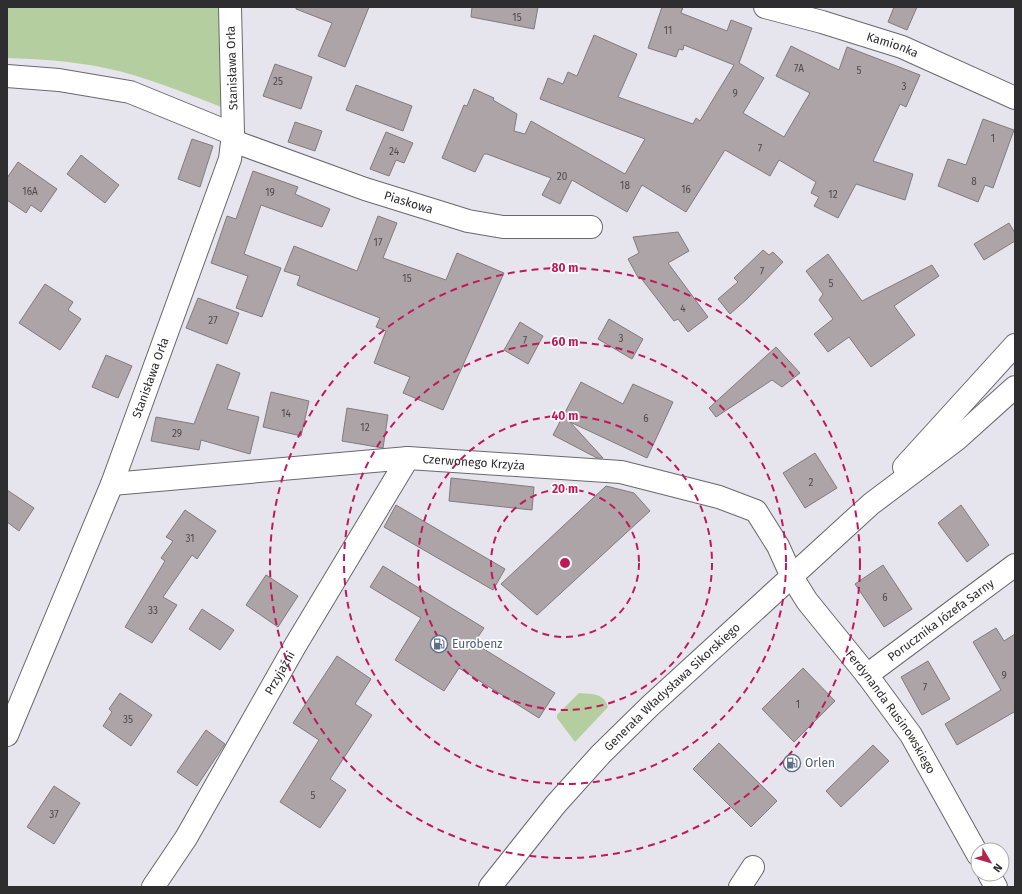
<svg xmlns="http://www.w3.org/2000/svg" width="1022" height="894" font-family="'Fira Sans',sans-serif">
	<rect width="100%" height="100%" fill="#e6e4ec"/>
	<path fill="#b4ce9f" d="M 7,7 L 219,7 L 221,107 C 183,92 144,76 105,68 C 72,61 40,59 7,58 Z
		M 579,693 C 592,694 604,693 608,707 L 575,742 L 557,718 L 557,715 Z"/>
	<path fill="#aca4a7" stroke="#827a7d" d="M 296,7 L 369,7 L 345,67 L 318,56 L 332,23 L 296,9 Z
		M 472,7 L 538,7 L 534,29 L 471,17 Z
		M 662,7 L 683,7 L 681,13 L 727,31 L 731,20 L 752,28 L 739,63 L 764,78 L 743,113 L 784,137 L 810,93 L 776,76 L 791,46 L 839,70 L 847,47 L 920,75 L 906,107 L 900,104 L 873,161 L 913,174 L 905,200 L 856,184 L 838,218 L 814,206 L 819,197 L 811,193 L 816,182 L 779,160 L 770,176 L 725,150 L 686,212 L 642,185 L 627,212 L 572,180 L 560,204 L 542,195 L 551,178 L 487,154 L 484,154 L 475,172 L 442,158 L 464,105 L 467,106 L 474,89 L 494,98 L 493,100 L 517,114 L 514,131 L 525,134 L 531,121 L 625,174 L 645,139 L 540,99 L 548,78 L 563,84 L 568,72 L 577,76 L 594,35 L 637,54 L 618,97 L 693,124 L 696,118 L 700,121 L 734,65 L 684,45 L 683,50 L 679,49 L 676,57 L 648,48 Z
		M 894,7 L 917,7 L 907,30 L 888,22 Z
		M 275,64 L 312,77 L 301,109 L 263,96 Z
		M 356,85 L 412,106 L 403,131 L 346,110 Z
		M 983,119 L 1014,130 L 993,188 L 985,185 L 978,202 L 938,186 L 948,159 L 966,165 Z
		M 295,122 L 322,131 L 315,151 L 288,142 Z
		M 386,132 L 413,143 L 404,163 L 396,160 L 389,176 L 370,169 Z
		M 192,139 L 213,146 L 200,187 L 178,179 Z
		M 81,155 L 119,185 L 105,203 L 67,174 Z
		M 18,162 L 57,189 L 41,212 L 31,205 L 26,213 L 7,200 L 7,178 Z
		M 253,171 L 298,187 L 295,194 L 330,209 L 322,227 L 261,205 L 244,254 L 281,268 L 262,317 L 236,308 L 248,276 L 211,263 L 227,216 L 236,219 Z
		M 378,216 L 397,223 L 383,258 L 446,280 L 457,253 L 504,273 L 443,410 L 403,393 L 410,377 L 374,363 L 386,331 L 376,327 L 380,318 L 297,285 L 300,276 L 284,271 L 294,246 L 357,271 Z
		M 1009,223 L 1015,233 L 1015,241 L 984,260 L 974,244 Z
		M 678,232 L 689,251 L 668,263 L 708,317 L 688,332 L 678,319 L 674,321 L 641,278 L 639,279 L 628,259 L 639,253 L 633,237 Z
		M 763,250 L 769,255 L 773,252 L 783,262 L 747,299 L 730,314 L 718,299 L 738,282 L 734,278 Z
		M 828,254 L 862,301 L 932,265 L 939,276 L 894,306 L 915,335 L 871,367 L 849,337 L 828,352 L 814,334 L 833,319 L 819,300 L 823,294 L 806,271 Z
		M 45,284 L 73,302 L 68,310 L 81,319 L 60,350 L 19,323 Z
		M 198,298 L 239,313 L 227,344 L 186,328 Z
		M 609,319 L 643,339 L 632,359 L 598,339 Z
		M 520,322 L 543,336 L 528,364 L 504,350 Z
		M 776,347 L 800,373 L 782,387 L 772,380 L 716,417 L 709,408 Z
		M 106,355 L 132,366 L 118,398 L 92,387 Z
		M 217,364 L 240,373 L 227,409 L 259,417 L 250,454 L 201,440 L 199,450 L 151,441 L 156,417 L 194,424 Z
		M 581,382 L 623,404 L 633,384 L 673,402 L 647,458 L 570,422 L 603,458 L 597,458 L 553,435 Z
		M 271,392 L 309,401 L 301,436 L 263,427 Z
		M 347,408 L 388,415 L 383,448 L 342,441 Z
		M 815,453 L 837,488 L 805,508 L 783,473 Z
		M 451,478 L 534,487 L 532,510 L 449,501 Z
		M 606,486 L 634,493 L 650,511 L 537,615 L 501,584 Z
		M 7,490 L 34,508 L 19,531 L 7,522 Z
		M 396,505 L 505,569 L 493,590 L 384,527 Z
		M 961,505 L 989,545 L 967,562 L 938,523 Z
		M 185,510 L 216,531 L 197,559 L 192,555 L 163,597 L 177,605 L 152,643 L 125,627 L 165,561 L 161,558 L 173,541 L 166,537 Z
		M 883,565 L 912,609 L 884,627 L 855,584 Z
		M 383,566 L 484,628 L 474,643 L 555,693 L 539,718 L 459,668 L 444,691 L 395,660 L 421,618 L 370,587 Z
		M 266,575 L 298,596 L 278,627 L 246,605 Z
		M 202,609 L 234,630 L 220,650 L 189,629 Z
		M 996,628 L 1004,641 L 1015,634 L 1015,714 L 1014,712 L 957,745 L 945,724 L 1001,690 L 973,642 Z
		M 337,656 L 371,679 L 355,704 L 372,715 L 330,779 L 346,790 L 320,828 L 280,802 L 319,740 L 293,723 Z
		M 928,661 L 950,699 L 922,715 L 901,677 Z
		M 803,668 L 835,701 L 794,742 L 762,709 Z
		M 120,693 L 152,715 L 131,746 L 103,726 L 112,712 L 109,709 Z
		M 206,730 L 225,744 L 197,786 L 177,772 Z
		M 719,743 L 777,801 L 751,827 L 693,769 Z
		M 873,745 L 889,761 L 841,807 L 826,791 Z
		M 54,786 L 80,803 L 54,844 L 27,827 Z"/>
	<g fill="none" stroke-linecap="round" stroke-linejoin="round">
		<g stroke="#6a686f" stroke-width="24">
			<g id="minor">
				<path id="s1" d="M 765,7 L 822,22 L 902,47 L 1015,98"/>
				<path d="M 7,76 L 59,80 L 130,92 L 233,134"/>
				<path id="s2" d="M 233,141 L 365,189 L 468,221 L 503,227 L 591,227"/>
				<path id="s3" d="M 112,484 L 408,458 L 621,472 L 719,497 L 756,511 L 778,546 L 792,577 L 807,601 L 867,675 L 911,735 L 978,855"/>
				<path id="s4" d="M 867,675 L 1015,565"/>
				<path id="s5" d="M 7,735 L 112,484 L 230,159 L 233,134 L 230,7"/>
				<path d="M 989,874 L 996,887"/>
				<path id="s6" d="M 153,887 L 186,838 L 295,646 L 408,458"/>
				<path d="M 740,887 L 753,867"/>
			</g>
		</g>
		<g stroke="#6a686f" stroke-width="24">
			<g id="major">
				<path d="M 904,467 L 1015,345"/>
				<path id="s7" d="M 490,887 L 556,804 L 601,754 L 650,706 L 871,504 L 956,440 L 1015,387"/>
			</g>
		</g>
		<use href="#minor" stroke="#fff" stroke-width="22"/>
		<use href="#major" stroke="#fff" stroke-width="22"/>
	</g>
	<g fill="none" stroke="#c2185b" stroke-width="2" stroke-dasharray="7 5">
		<circle cx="565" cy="563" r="74"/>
		<circle cx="565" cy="563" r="147"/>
		<circle cx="565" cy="563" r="221"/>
		<circle cx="565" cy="563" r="295"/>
	</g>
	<defs>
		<g id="fuel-ring" transform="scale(0.9)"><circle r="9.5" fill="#fff" stroke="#5c6f8a" stroke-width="1.5"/><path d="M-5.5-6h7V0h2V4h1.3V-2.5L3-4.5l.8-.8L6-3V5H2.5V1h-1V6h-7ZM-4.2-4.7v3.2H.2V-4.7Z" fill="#5c6f8a"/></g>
	</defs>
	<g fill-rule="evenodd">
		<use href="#fuel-ring" x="439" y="644"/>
		<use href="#fuel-ring" x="792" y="763"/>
	</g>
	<g text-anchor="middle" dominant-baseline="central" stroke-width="3.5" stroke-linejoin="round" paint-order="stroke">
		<g font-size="10" fill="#4e4b4e">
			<text x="517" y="18">15</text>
			<text x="668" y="31">11</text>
			<text x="799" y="69">7A</text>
			<text x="859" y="71">5</text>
			<text x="278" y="82">25</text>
			<text x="904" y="87">3</text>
			<text x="735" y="94">9</text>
			<text x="993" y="139">1</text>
			<text x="760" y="149">7</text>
			<text x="394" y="152">24</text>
			<text x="562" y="177">20</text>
			<text x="974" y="182">8</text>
			<text x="625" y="186">18</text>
			<text x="686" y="190">16</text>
			<text x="30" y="192">16A</text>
			<text x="270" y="193">19</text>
			<text x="833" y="195">12</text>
			<text x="378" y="243">17</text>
			<text x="762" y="272">7</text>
			<text x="407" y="279">15</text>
			<text x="831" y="284">5</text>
			<text x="683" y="309">4</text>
			<text x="213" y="321">27</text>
			<text x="621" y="339">3</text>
			<text x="525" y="341">7</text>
			<text x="286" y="414">14</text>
			<text x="646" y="419">6</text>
			<text x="365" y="428">12</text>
			<text x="177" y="434">29</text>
			<text x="811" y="483">2</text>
			<text x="190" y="539">31</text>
			<text x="885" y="598">6</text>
			<text x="153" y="611">33</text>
			<text x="1004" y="676">9</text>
			<text x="925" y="688">7</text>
			<text x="798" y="705">1</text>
			<text x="128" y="720">35</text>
			<text x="313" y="796">5</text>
			<text x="54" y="815">37</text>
		</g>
		<g font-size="12" fill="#2e2d30" stroke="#fff">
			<text stroke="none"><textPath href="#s1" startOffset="133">Kamionka</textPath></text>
			<text transform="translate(232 68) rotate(-92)">Stanisława Orła</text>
			<text stroke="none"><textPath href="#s2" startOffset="186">Piaskowa</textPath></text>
			<text stroke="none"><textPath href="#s5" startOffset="385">Stanisława Orła</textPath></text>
			<text stroke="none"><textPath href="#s3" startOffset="363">Czerwonego Krzyża</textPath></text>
			<text stroke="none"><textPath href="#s4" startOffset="92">Porucznika Józefa Sarny</textPath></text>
			<text stroke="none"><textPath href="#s6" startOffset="249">Przyjaźni</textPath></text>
			<text stroke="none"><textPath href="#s7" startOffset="271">Generała Władysława Sikorskiego</textPath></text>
			<text stroke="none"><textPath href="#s3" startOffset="894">Ferdynanda Rusinowskiego</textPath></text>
		</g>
		<g font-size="12" fill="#4e5e75" stroke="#fff" text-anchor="start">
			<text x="452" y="644">Eurobenz</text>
			<text x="805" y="763">Orlen</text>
		</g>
	</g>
	<circle cx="565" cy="563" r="6" fill="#c2185b" stroke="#fff" stroke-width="2"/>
	<g font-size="12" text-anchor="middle" font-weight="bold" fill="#c2185b" stroke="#fff" stroke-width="3.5" stroke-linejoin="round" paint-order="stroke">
		<text x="565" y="272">80 m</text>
		<text x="565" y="346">60 m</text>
		<text x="565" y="420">40 m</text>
		<text x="565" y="493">20 m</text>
	</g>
	<rect width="1022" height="894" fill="none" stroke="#2e2d30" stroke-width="16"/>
	<g transform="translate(990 862) rotate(128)"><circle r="19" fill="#ffffff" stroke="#ababac"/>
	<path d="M0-3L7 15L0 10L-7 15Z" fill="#b42450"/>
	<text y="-6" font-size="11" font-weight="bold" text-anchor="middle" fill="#2e2d30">N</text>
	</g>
</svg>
